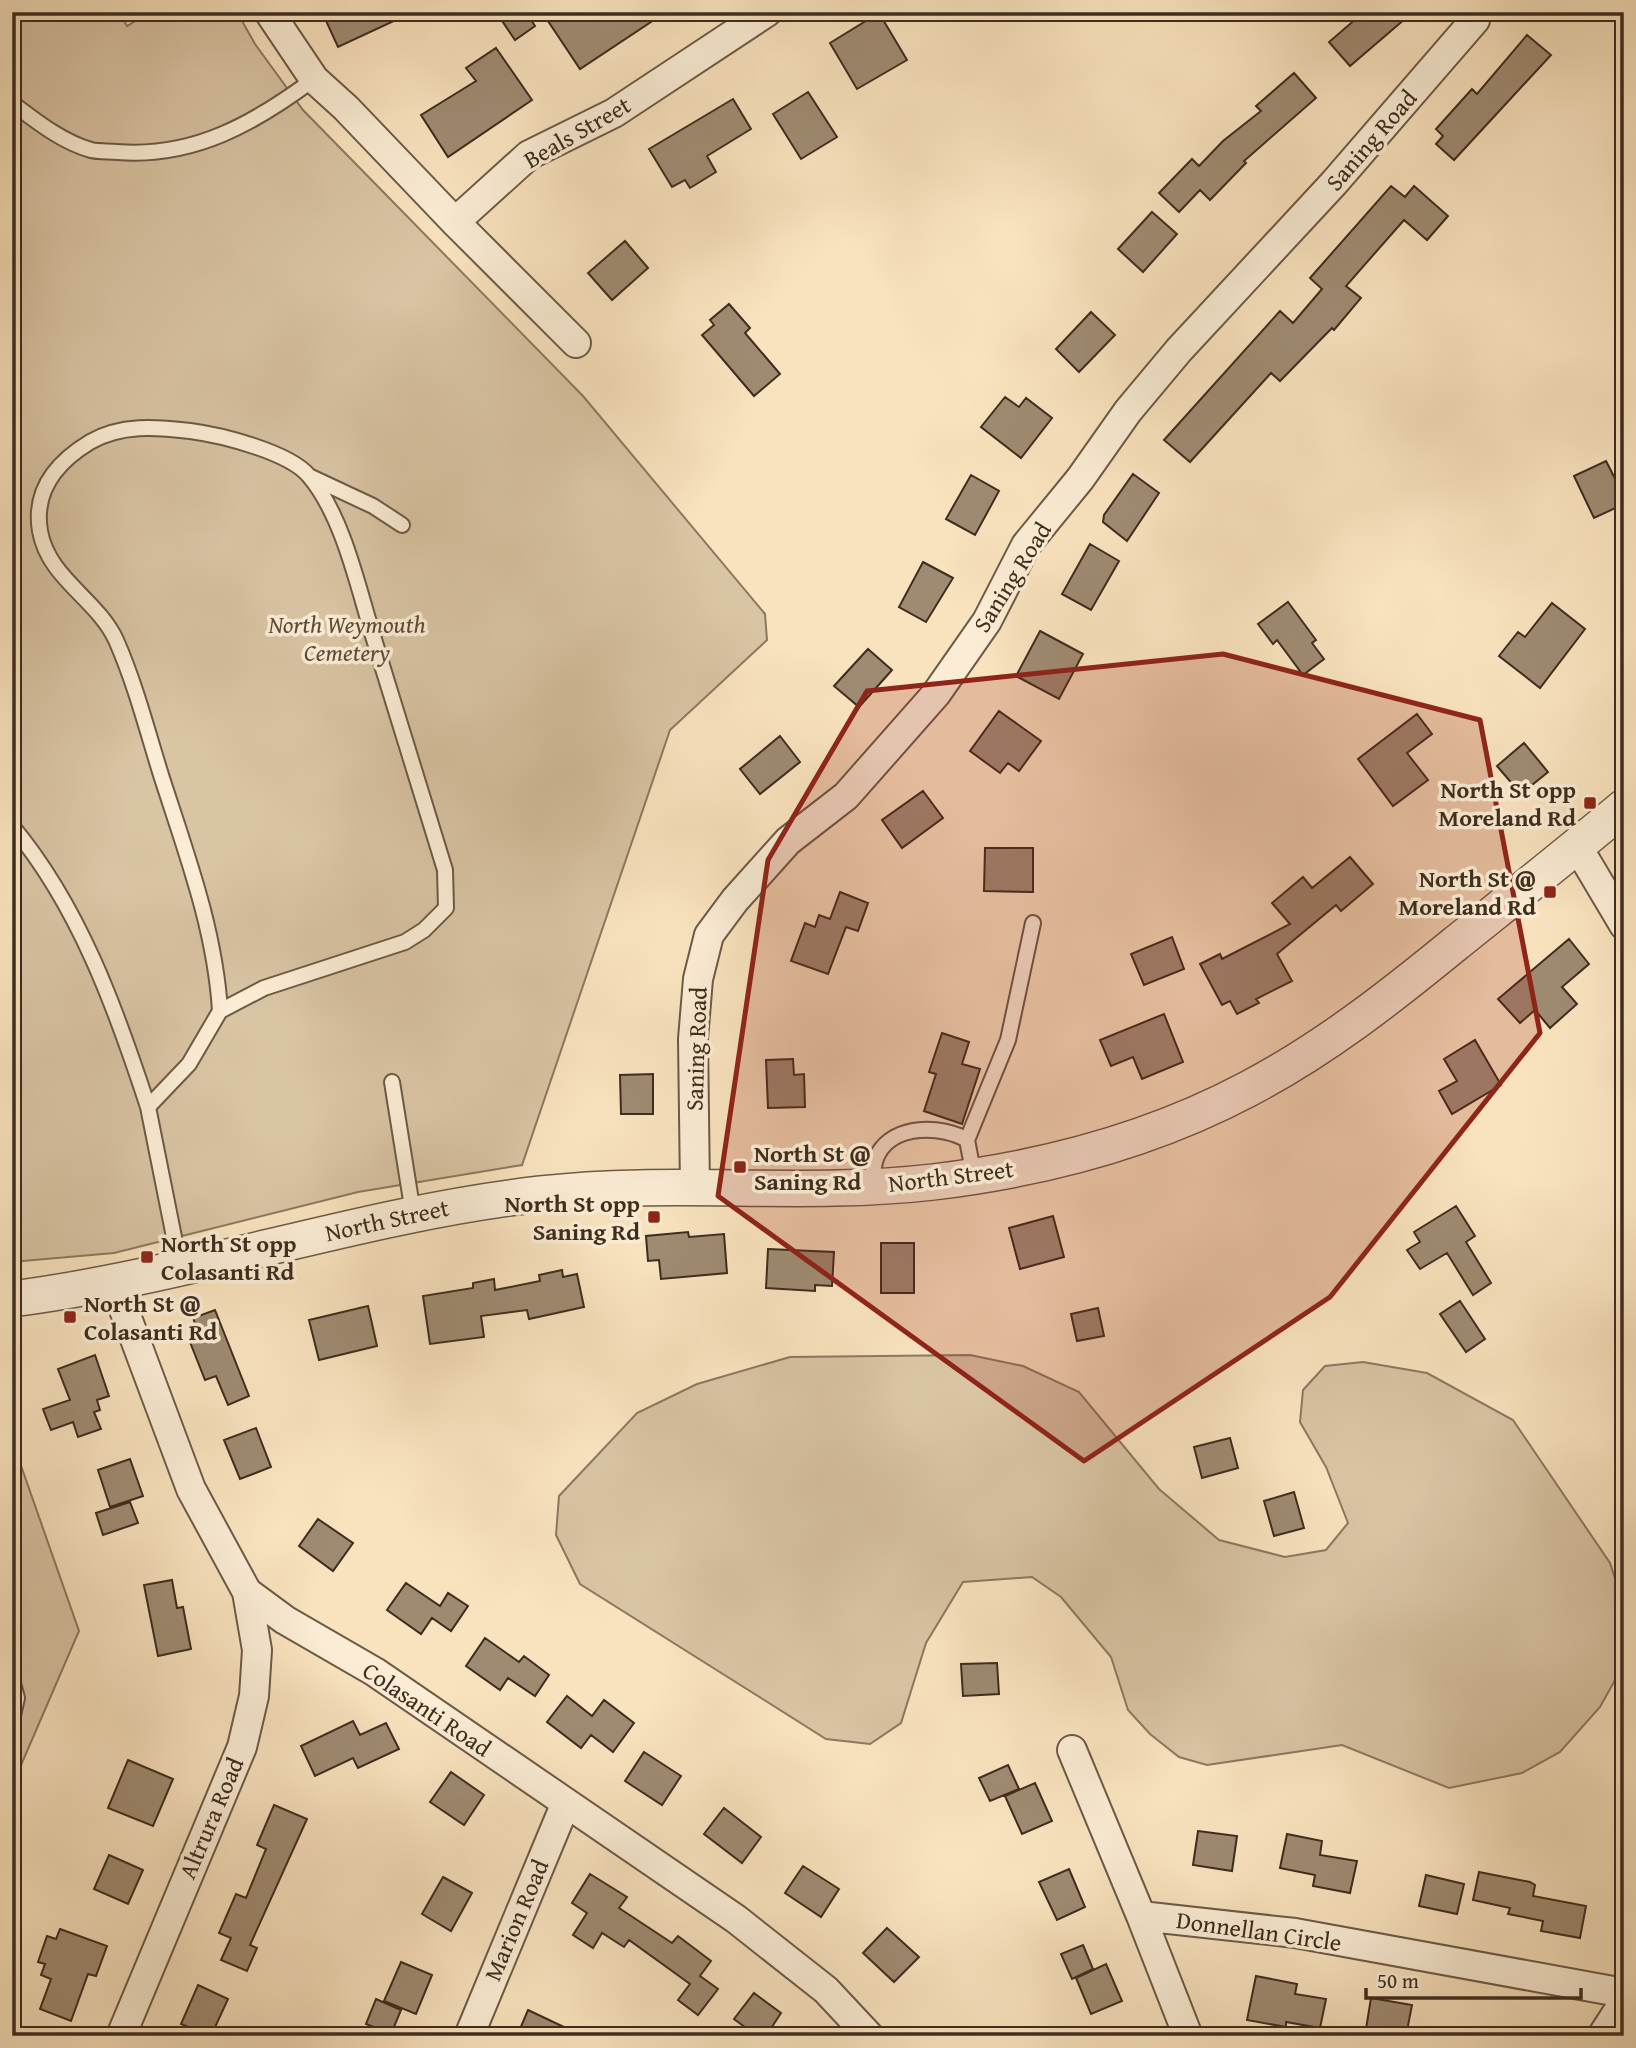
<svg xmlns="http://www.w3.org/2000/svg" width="1636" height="2048" font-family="'Gentium Book Plus',serif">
	<rect width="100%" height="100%" fill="#f9e3bf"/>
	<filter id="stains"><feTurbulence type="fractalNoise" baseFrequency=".00286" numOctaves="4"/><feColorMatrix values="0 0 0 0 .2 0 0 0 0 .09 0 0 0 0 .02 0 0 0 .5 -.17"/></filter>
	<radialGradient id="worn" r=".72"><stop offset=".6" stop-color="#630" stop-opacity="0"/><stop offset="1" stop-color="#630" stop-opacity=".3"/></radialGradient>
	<path fill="#d9c4a4" stroke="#8c7861" stroke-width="2" d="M 12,12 L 119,12 L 127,26 L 150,12 L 237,12 L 255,44 L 303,110 L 583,396 L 765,614 L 767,640 L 670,730 L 522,1165 L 358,1192 L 114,1253 L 12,1262 Z
		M 970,1355 L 1023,1366 L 1079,1392 L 1159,1489 L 1219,1540 L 1285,1557 L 1326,1550 L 1348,1523 L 1326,1467 L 1300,1422 L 1303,1390 L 1325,1366 L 1363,1362 L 1427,1373 L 1513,1420 L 1610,1563 L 1624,1606 L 1624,1664 L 1600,1707 L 1560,1752 L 1522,1773 L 1449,1788 L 1342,1745 L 1207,1765 L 1179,1757 L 1150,1734 L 1128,1710 L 1111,1657 L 1061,1597 L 1032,1577 L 963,1582 L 926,1643 L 901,1723 L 870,1744 L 826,1739 L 580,1584 L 556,1535 L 559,1496 L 637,1413 L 697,1384 L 790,1357 Z
		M 12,1440 L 79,1631 L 12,1786 Z"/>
	<path fill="#9f8b72" stroke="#3e2c1e" stroke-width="2" d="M 322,12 L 413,12 L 338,47 Z
		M 496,12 L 526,12 L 535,26 L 515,40 Z
		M 542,12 L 666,12 L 580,69 Z
		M 1364,12 L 1413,12 L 1350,66 L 1329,42 Z
		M 879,13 L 907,60 L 857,89 L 830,43 Z
		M 1527,35 L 1551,55 L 1454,160 L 1436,144 L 1443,136 L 1436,129 L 1472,89 L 1477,94 Z
		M 496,48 L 532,100 L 448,157 L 421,115 L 476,81 L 466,68 Z
		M 1294,73 L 1316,98 L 1244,161 L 1246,163 L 1210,200 L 1200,190 L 1179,212 L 1159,193 L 1192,159 L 1199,166 L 1223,141 L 1261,111 L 1256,106 Z
		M 808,92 L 837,137 L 801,159 L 773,114 Z
		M 733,99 L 751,129 L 707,156 L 716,172 L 690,188 L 685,180 L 672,187 L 649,149 Z
		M 1391,186 L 1405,197 L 1414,186 L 1448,216 L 1427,240 L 1404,220 L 1346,286 L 1361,298 L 1334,330 L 1332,328 L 1280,381 L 1271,373 L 1190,462 L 1164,440 L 1280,311 L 1293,323 L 1322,289 L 1310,278 Z
		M 1152,212 L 1177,234 L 1143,272 L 1118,249 Z
		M 625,241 L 648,268 L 612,300 L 588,273 Z
		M 729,304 L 750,328 L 745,333 L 780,374 L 754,396 L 702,335 L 714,325 L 710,320 Z
		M 1091,312 L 1115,335 L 1079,372 L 1056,349 Z
		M 1005,397 L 1019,407 L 1026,398 L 1052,418 L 1021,458 L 981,427 Z
		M 1606,461 L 1624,496 L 1624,504 L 1594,518 L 1574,476 Z
		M 1133,474 L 1159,493 L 1127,541 L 1103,522 L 1104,515 Z
		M 971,475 L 999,491 L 975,535 L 946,519 Z
		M 1090,544 L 1119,561 L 1091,610 L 1062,594 Z
		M 923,562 L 953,578 L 926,622 L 899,607 Z
		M 1288,602 L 1316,640 L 1312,643 L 1324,659 L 1303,675 L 1277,640 L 1273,644 L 1258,624 Z
		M 1552,603 L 1585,629 L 1540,688 L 1499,656 L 1518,632 L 1525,637 Z
		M 1040,631 L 1083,654 L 1059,699 L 1016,676 Z
		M 868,649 L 892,670 L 859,707 L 834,686 Z
		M 999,711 L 1041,741 L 1019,771 L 1008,763 L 1000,773 L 970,751 Z
		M 1417,714 L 1432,734 L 1407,753 L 1428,780 L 1393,806 L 1358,759 Z
		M 780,736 L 800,762 L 760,794 L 740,769 Z
		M 1524,743 L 1548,772 L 1521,794 L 1497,766 Z
		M 923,791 L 943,818 L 902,848 L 882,820 Z
		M 985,848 L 1033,848 L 1033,892 L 984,891 Z
		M 1350,857 L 1373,884 L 1341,911 L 1336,905 L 1277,954 L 1292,981 L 1256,999 L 1259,1003 L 1237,1014 L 1230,1001 L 1222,1005 L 1200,964 L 1220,954 L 1222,959 L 1290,924 L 1272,903 L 1303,877 L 1312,888 Z
		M 840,892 L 868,903 L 858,931 L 846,927 L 828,974 L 791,961 L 805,923 L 815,927 L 819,915 L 830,919 Z
		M 1172,937 L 1184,969 L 1144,985 L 1131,954 Z
		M 1569,939 L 1589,964 L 1562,987 L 1577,1004 L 1550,1028 L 1535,1010 L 1520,1023 L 1498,999 Z
		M 1164,1014 L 1183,1062 L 1142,1079 L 1133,1057 L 1111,1066 L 1100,1040 Z
		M 942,1033 L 969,1042 L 962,1064 L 980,1069 L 962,1124 L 924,1111 L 936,1074 L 929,1072 Z
		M 1475,1040 L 1501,1085 L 1452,1114 L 1439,1091 L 1457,1081 L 1444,1059 Z
		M 793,1059 L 794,1075 L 804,1074 L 805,1107 L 768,1108 L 766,1060 Z
		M 653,1074 L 653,1114 L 621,1114 L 620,1075 Z
		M 1456,1206 L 1475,1236 L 1466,1242 L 1491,1283 L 1473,1295 L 1447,1253 L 1420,1269 L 1407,1250 L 1420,1242 L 1414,1232 Z
		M 1053,1216 L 1064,1257 L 1020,1269 L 1009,1228 Z
		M 688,1232 L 689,1237 L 724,1234 L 727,1273 L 661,1279 L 659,1260 L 648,1261 L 646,1236 Z
		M 881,1243 L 914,1243 L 914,1293 L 881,1293 Z
		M 768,1249 L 834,1252 L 832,1286 L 815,1285 L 815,1291 L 766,1288 Z
		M 562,1270 L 563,1277 L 577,1274 L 584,1307 L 529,1319 L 527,1310 L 481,1316 L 484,1337 L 430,1344 L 423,1296 L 473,1288 L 473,1283 L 494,1279 L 495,1290 L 540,1281 L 539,1275 Z
		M 1460,1301 L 1485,1339 L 1466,1352 L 1440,1314 Z
		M 368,1306 L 377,1346 L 319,1360 L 309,1320 Z
		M 1098,1308 L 1104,1336 L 1077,1341 L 1071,1314 Z
		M 215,1310 L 249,1396 L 228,1405 L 216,1376 L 205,1380 L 190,1342 L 201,1338 L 193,1318 Z
		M 95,1355 L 109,1396 L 97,1400 L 100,1410 L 94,1412 L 101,1429 L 78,1437 L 73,1422 L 51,1430 L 43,1409 L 70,1400 L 58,1369 Z
		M 256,1428 L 271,1467 L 240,1479 L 224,1440 Z
		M 1230,1438 L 1238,1468 L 1202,1478 L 1194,1447 Z
		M 130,1459 L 143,1496 L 110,1507 L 98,1470 Z
		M 1294,1492 L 1304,1528 L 1274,1536 L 1264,1501 Z
		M 130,1502 L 138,1523 L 103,1535 L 96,1513 Z
		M 318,1519 L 353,1543 L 333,1571 L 299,1546 Z
		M 172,1580 L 177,1608 L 183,1607 L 191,1649 L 158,1656 L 144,1585 Z
		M 406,1583 L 440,1606 L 448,1593 L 468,1606 L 451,1631 L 432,1618 L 421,1634 L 387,1610 Z
		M 485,1638 L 519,1662 L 524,1656 L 549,1675 L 535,1696 L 508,1678 L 500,1690 L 466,1666 Z
		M 997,1663 L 999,1694 L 963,1696 L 961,1664 Z
		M 567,1696 L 592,1716 L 604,1700 L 634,1723 L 613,1752 L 591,1735 L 581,1748 L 547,1722 Z
		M 353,1721 L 360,1735 L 386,1723 L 399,1749 L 358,1768 L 353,1758 L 315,1776 L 301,1746 Z
		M 644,1752 L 681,1776 L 662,1805 L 625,1781 Z
		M 128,1760 L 173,1779 L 153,1826 L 108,1808 Z
		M 1008,1765 L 1019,1789 L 990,1801 L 979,1778 Z
		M 451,1772 L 484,1795 L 464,1825 L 430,1802 Z
		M 1035,1783 L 1052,1821 L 1022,1834 L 1005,1796 Z
		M 274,1805 L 307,1819 L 250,1945 L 257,1948 L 247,1971 L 221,1960 L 231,1938 L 219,1933 L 236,1894 L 246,1898 L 266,1849 L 257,1845 Z
		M 724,1808 L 761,1837 L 742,1863 L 704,1834 Z
		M 1198,1831 L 1237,1836 L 1232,1871 L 1193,1865 Z
		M 1287,1834 L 1322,1841 L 1320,1855 L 1357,1861 L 1350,1893 L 1313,1886 L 1315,1875 L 1280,1868 Z
		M 109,1855 L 143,1870 L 128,1904 L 94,1889 Z
		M 803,1866 L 839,1889 L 821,1917 L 785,1893 Z
		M 1069,1869 L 1085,1907 L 1057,1920 L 1039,1882 Z
		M 1479,1872 L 1530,1882 L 1535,1885 L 1533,1896 L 1586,1906 L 1580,1938 L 1541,1931 L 1543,1921 L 1508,1914 L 1510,1908 L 1473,1900 Z
		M 590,1874 L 627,1897 L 619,1908 L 672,1943 L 678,1936 L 711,1961 L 700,1976 L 718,1989 L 698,2015 L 678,2000 L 690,1984 L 629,1940 L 624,1947 L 602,1933 L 593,1948 L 573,1935 L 587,1913 L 572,1903 Z
		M 1426,1875 L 1464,1884 L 1457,1914 L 1419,1906 Z
		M 443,1877 L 472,1893 L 451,1931 L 422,1914 Z
		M 887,1928 L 919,1957 L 894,1982 L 863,1953 Z
		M 60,1929 L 107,1946 L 96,1976 L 88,1974 L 71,2021 L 40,2009 L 51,1979 L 41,1975 L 45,1964 L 38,1962 L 47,1936 L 56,1939 Z
		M 1083,1945 L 1093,1969 L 1072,1979 L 1061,1954 Z
		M 401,1962 L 432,1975 L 416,2014 L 384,2001 Z
		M 1106,1964 L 1122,2001 L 1091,2014 L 1076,1978 Z
		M 1256,1976 L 1297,1984 L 1295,1994 L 1326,1999 L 1320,2028 L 1286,2022 L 1286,2027 L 1247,2020 Z
		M 198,1985 L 228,1999 L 211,2036 L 181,2024 Z
		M 754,1993 L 781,2013 L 766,2036 L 757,2036 L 734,2019 Z
		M 1371,1998 L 1412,2005 L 1406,2036 L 1366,2029 Z
		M 376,1999 L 401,2010 L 391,2034 L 366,2024 Z
		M 528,2010 L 583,2036 L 517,2036 Z"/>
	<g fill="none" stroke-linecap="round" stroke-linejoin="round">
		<g stroke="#6d5a46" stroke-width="18">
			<path id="service" d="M 12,103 C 36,121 62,142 91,150 C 99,152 109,151 118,152 C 194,158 255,123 314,79
				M 311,477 L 373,506 L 402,525
				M 12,826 C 79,906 116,1009 148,1107 L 189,1064 L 220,1011 L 264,988 L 405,942 L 424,930 L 446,908 L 445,870 C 421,792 397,714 373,636 C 358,587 343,516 309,476 C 289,452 221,435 190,431 C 156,427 121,424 90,442 C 57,462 33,490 40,531 C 48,578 97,599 116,640 C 135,683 147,730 161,775 C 186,853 215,929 220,1011
				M 392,1082 L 413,1213
				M 148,1107 L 180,1267
				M 967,1140 L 1008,1040 L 1033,923
				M 871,1186 C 873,1177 873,1163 878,1154 C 894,1124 942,1125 967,1140 L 974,1176
				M 12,1679 L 17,1698 L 12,1720"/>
		</g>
		<g stroke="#6d5a46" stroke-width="32">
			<path id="minor" d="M 269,12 L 314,79 L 346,108 L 455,222 L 576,343
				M 455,222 L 529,155 L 614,113 L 767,12
				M 1577,846 L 1624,925
				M 695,1188 L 693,1039 L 698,979 L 709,935 L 735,900 L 788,841 L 846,796 L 936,694 L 987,621 L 1026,545 L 1080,479 L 1128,411 L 1179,350 L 1334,183 L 1475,20
				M 114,1283 L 191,1489 L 247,1592 L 285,1620 L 375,1672 L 736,1919 L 826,1990 L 869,2036
				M 1072,1750 L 1141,1916
				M 121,2036 L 242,1747 L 254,1696 L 257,1650 L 247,1592
				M 469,2036 L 565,1805
				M 1188,2036 L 1141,1916 L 1295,1933 L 1624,1993
				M 1602,2036 L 1624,2002"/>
		</g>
		<g stroke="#6d5a46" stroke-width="38">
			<path id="tertiary" d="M 12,1299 C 191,1276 362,1214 541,1194 C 671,1179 803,1197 933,1182 C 1042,1169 1150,1141 1248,1089 C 1324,1049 1389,998 1455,944 C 1511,899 1568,854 1624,807"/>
		</g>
		<use href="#service" stroke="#fbedd5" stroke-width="14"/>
		<use href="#minor" stroke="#fbedd5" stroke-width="28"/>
		<use href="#tertiary" stroke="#fbedd5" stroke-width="35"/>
	</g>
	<path fill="#8f2418" fill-opacity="0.2" stroke="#8f2418" stroke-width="5" stroke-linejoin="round" d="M 1223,654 L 1480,720 L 1540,1033 L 1330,1297 L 1084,1461 L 718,1196 L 768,860 L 867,691 Z"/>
	<g fill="#8f2418" stroke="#fbedd5" stroke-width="2.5">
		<rect x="1583" y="796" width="14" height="14" rx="3.5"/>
		<rect x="1543" y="885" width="14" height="14" rx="3.5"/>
		<rect x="733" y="1160" width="14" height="14" rx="3.5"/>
		<rect x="647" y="1210" width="14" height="14" rx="3.5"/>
		<rect x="140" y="1250" width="14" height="14" rx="3.5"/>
		<rect x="63" y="1310" width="14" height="14" rx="3.5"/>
	</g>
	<g text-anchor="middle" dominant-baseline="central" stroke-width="7" stroke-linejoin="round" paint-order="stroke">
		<g font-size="24" fill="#3e2c1e" stroke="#fbedd5">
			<text transform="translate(577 132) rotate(-30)">Beals Street</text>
			<text transform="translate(1371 140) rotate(-49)">Saning Road</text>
			<text transform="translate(1012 577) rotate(-58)">Saning Road</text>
			<text transform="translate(696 1049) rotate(-88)">Saning Road</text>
			<text transform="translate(951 1176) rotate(-7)">North Street</text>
			<text transform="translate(387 1220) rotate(-12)">North Street</text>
			<text transform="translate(427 1709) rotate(34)">Colasanti Road</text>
			<text transform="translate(211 1818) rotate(-67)">Altrura Road</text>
			<text transform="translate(516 1920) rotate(-67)">Marion Road</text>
			<text transform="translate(1259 1931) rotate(8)">Donnellan Circle</text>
		</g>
		<g font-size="24" font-style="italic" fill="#5d4a39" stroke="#fbedd5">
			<text x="347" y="624">North Weymouth<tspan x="347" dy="28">Cemetery</tspan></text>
		</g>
		<g font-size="24" font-weight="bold" fill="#3e2c1e" stroke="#fbedd5" text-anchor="end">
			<text x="1576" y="789">North St opp<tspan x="1576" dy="28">Moreland Rd</tspan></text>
			<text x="1536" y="878">North St @<tspan x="1536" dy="28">Moreland Rd</tspan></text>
			<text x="754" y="1153" text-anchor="start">North St @<tspan x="754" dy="28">Saning Rd</tspan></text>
			<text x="640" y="1203">North St opp<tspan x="640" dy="28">Saning Rd</tspan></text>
			<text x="161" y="1243" text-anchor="start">North St opp<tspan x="161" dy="28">Colasanti Rd</tspan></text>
			<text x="84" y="1303" text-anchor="start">North St @<tspan x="84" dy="28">Colasanti Rd</tspan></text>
		</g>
	</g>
	<rect width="1636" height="2048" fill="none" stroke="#f9e3bf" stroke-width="42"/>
	<rect x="14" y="14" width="1608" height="2020" fill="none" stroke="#3e2c1e" stroke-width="3.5"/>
	<rect x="21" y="21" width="1594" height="2006" fill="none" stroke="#3e2c1e" stroke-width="2"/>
	<path d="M1366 1988v10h215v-10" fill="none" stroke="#3e2c1e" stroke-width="3.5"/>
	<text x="1377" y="1988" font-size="21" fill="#3e2c1e" stroke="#fbedd5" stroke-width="5" paint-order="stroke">50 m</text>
	<rect width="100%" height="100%" filter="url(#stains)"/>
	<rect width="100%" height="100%" fill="url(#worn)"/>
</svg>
